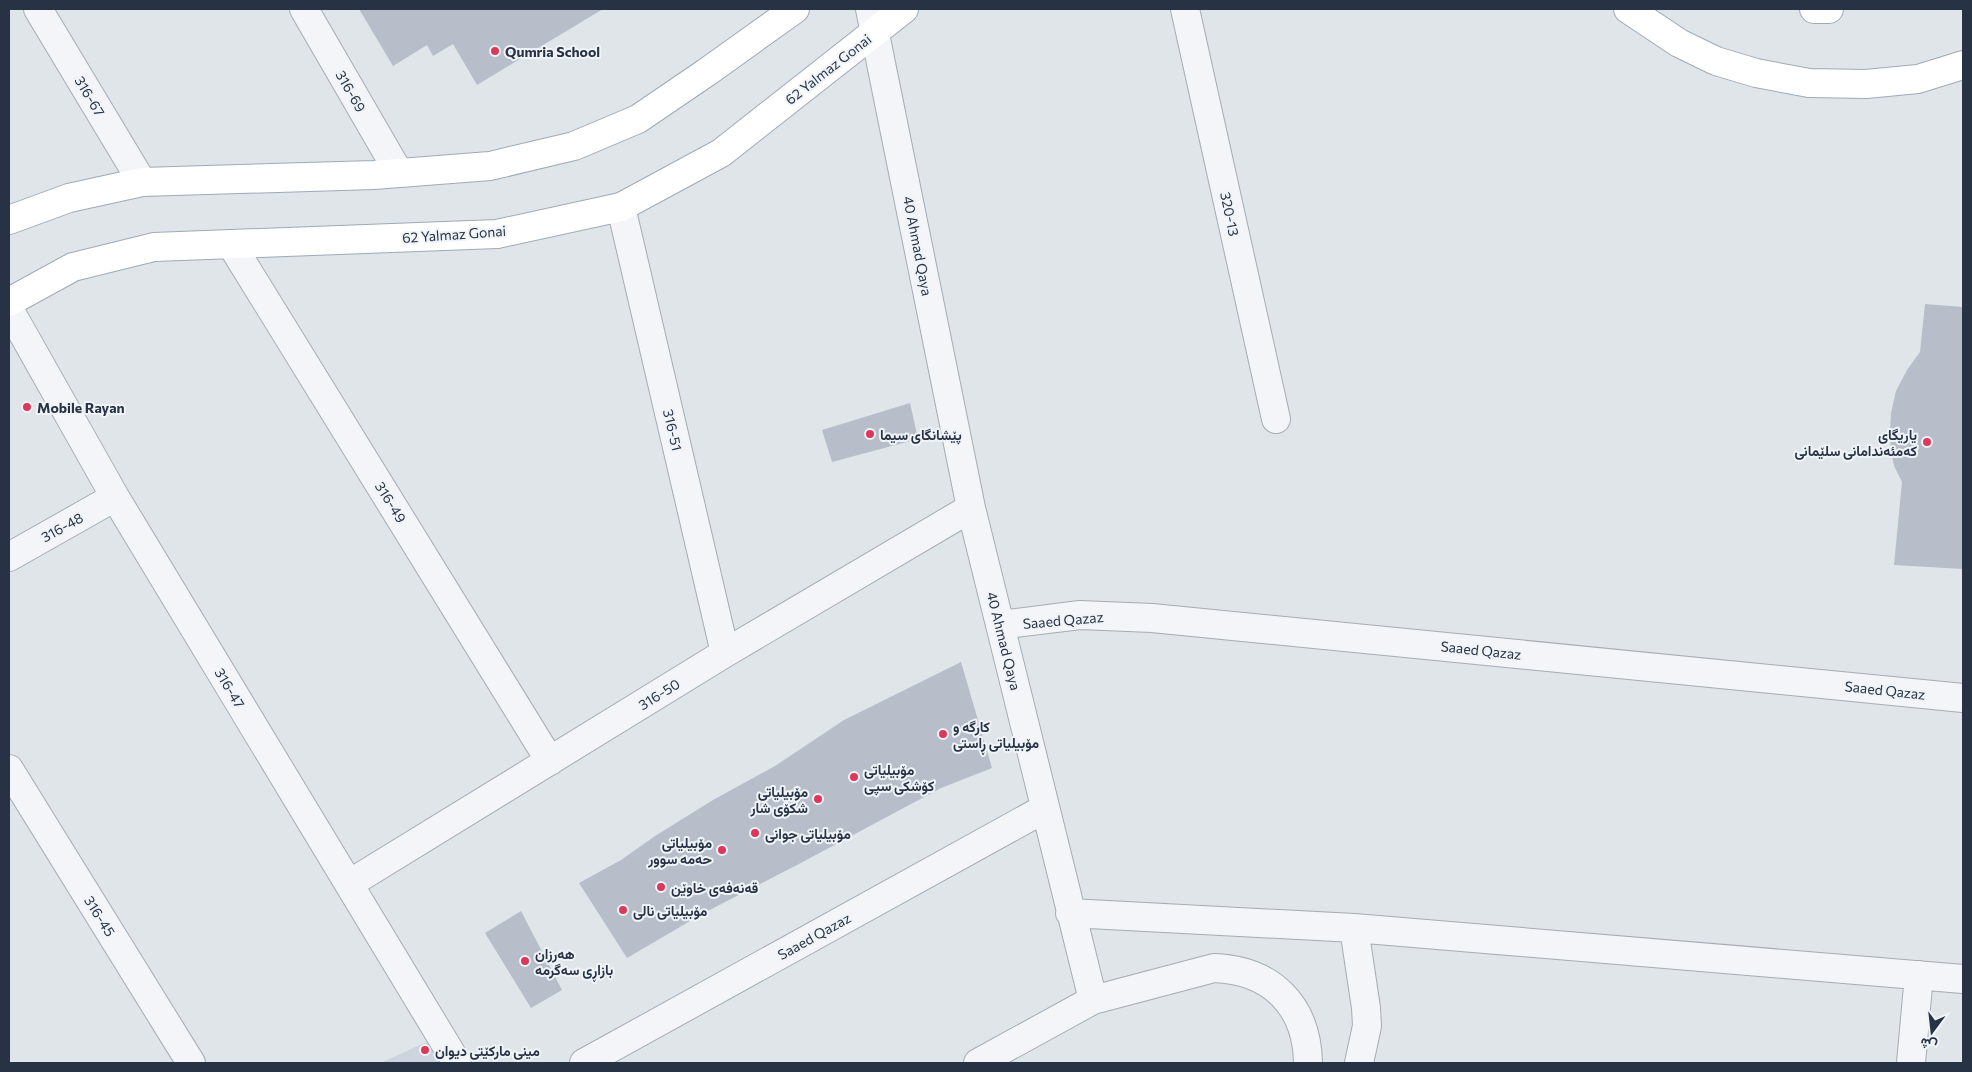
<svg xmlns="http://www.w3.org/2000/svg" width="1972" height="1072" font-family="Commissioner,Vazirmatn,sans-serif">
	<rect width="100%" height="100%" fill="#e0e5ea"/>
	<path fill="#ced4dd" d="M 435,1038 L 450,1063 L 381,1063 Z"/>
	<path fill="#b7bec9" d="M 359,9 L 603,9 L 477,85 L 453,44 L 433,56 L 427,45 L 393,66 Z
		M 1925,304 L 1963,307 L 1963,569 L 1894,565 L 1902,482 L 1894,466 L 1891,450 L 1890,434 L 1891,413 L 1896,391 L 1907,370 L 1920,352 Z
		M 910,403 L 918,439 L 832,462 L 822,430 Z
		M 961,662 L 992,768 L 941,788 L 797,865 L 702,914 L 627,958 L 579,883 L 621,860 L 655,836 L 713,800 L 775,766 L 844,720 Z
		M 521,911 L 562,990 L 531,1008 L 485,933 Z"/>
	<g fill="none" stroke-linecap="round" stroke-linejoin="round">
		<g stroke="#a5acb5" stroke-width="30">
			<path id="minor" d="M 38,9 L 142,182
				M 304,9 L 399,173
				M 870,9 L 971,508 L 1093,1000
				M 1185,9 L 1276,419
				M 621,207 L 725,653
				M 231,244 L 550,761
				M 9,309 L 115,497 L 457,1063
				M 9,557 L 115,497
				M 1000,625 L 1080,615 L 1152,618 L 1963,698
				M 9,769 L 191,1063
				M 349,884 L 725,653 L 971,508
				M 1070,913 L 1354,928 L 1963,979
				M 1354,928 L 1366,1008 L 1367,1026 L 1359,1063
				M 584,1063 L 1044,809
				M 978,1063 L 1093,1000 L 1214,968 C 1272,970 1307,1006 1308,1063
				M 1911,1063 L 1919,975"/>
		</g>
		<g stroke="#9eaab7" stroke-width="30">
			<path id="major" d="M 1628,9 L 1679,43 L 1716,61 L 1756,73 L 1809,83 L 1866,84 L 1918,79 L 1963,65
				M 1814,9 L 1829,9
				M 9,220 L 69,198 L 142,182 L 374,175 L 490,166 L 574,146 L 638,119 L 707,72 L 795,9
				M 9,302 L 73,267 L 154,247 L 497,234 L 621,207 L 721,153 L 904,9"/>
		</g>
		<use href="#minor" stroke="#f3f5f8" stroke-width="28"/>
		<use href="#major" stroke="#fff" stroke-width="28"/>
	</g>
	<g fill="#db395b" stroke="#f0f4f8" stroke-width="2">
		<circle cx="495" cy="51" r="5"/>
		<circle cx="27" cy="407" r="5"/>
		<circle cx="870" cy="434" r="5"/>
		<circle cx="1927" cy="442" r="5"/>
		<circle cx="943" cy="734" r="5"/>
		<circle cx="854" cy="777" r="5"/>
		<circle cx="818" cy="799" r="5"/>
		<circle cx="755" cy="833" r="5"/>
		<circle cx="722" cy="850" r="5"/>
		<circle cx="661" cy="887" r="5"/>
		<circle cx="623" cy="910" r="5"/>
		<circle cx="525" cy="961" r="5"/>
		<circle cx="425" cy="1050" r="5"/>
	</g>
	<g text-anchor="middle" dominant-baseline="central" stroke-width="4" stroke-linejoin="round" paint-order="stroke">
		<g font-size="14" font-weight="bold" fill="#273344" stroke="#f0f4f8" text-anchor="start">
			<text x="505" y="51">Qumria School</text>
			<text x="37" y="407">Mobile Rayan</text>
			<text x="880" y="434">پێشانگای سیما</text>
			<text x="1917" y="434" text-anchor="end">یاریگای<tspan x="1917" dy="16">کەمئەندامانی سلێمانی</tspan></text>
			<text x="953" y="726">کارگە و<tspan x="953" dy="16">مۆبیلیاتی ڕاستی</tspan></text>
			<text x="864" y="769">مۆبیلیاتی<tspan x="864" dy="16">کۆشکی سپی</tspan></text>
			<text x="808" y="791" text-anchor="end">مۆبیلیاتی<tspan x="808" dy="16">شکۆی شار</tspan></text>
			<text x="765" y="833">مۆبیلیاتی جوانی</text>
			<text x="712" y="842" text-anchor="end">مۆبیلیاتی<tspan x="712" dy="16">حەمە سوور</tspan></text>
			<text x="671" y="887">قەنەفەی خاوێن</text>
			<text x="633" y="910">مۆبیلیاتی نالی</text>
			<text x="535" y="953">هەرزان<tspan x="535" dy="16">بازاڕی سەگرمە</tspan></text>
			<text x="435" y="1050">مینی مارکێتی دیوان</text>
		</g>
		<g font-size="14" fill="#273344" stroke="#f0f4f8">
			<text transform="translate(828 69) rotate(-38)">62 Yalmaz Gonai</text>
			<text transform="translate(351 91) rotate(60)">316-69</text>
			<text transform="translate(90 96) rotate(59)">316-67</text>
			<text transform="translate(1230 214) rotate(78)">320-13</text>
			<text transform="translate(454 234) rotate(-4)">62 Yalmaz Gonai</text>
			<text transform="translate(918 246) rotate(79)">40 Ahmad Qaya</text>
			<text transform="translate(673 430) rotate(77)">316-51</text>
			<text transform="translate(391 502) rotate(58)">316-49</text>
			<text transform="translate(62 527) rotate(-29)">316-48</text>
			<text transform="translate(1063 620) rotate(-5)">Saaed Qazaz</text>
			<text transform="translate(1004 641) rotate(76)">40 Ahmad Qaya</text>
			<text transform="translate(1481 650) rotate(6)">Saaed Qazaz</text>
			<text transform="translate(230 688) rotate(59)">316-47</text>
			<text transform="translate(1885 690) rotate(6)">Saaed Qazaz</text>
			<text transform="translate(659 694) rotate(-32)">316-50</text>
			<text transform="translate(100 916) rotate(58)">316-45</text>
			<text transform="translate(814 936) rotate(-29)">Saaed Qazaz</text>
		</g>
	</g>
	<rect width="1972" height="1072" fill="none" stroke="#273344" stroke-width="20"/>
	<g transform="translate(1932 1032) rotate(195)" stroke="#f0f4f8" stroke-width="4" paint-order="stroke">
	<path d="M0-4L9 19L0 12L-9 19Z" fill="#273344"/>
	<text y="-8" font-size="14" font-weight="bold" text-anchor="middle" fill="#273344">ش</text>
	</g>
</svg>
